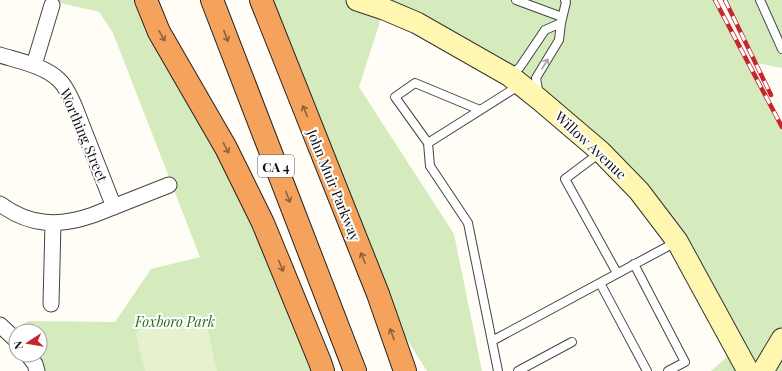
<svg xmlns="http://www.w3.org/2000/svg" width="782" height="371" font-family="'Playfair Display',serif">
	<rect width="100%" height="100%" fill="#fffdf5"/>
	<path fill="#d5ebbd" d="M 48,0 L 146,0 L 323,371 L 37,371 L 28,355 L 40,355 L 40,331 L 16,331 L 9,333 L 28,321 L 115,322 L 151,269 L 200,257 L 113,33 L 99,12 Z
		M 261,0 L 715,0 L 782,127 L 782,371 L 711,371 L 736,349 L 677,241 L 540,100 L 384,9 L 359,87 L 454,234 L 482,371 L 427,371 L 378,294 Z
		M 725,0 L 782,0 L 782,68 L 757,63 Z"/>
	<path fill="#e6f2cf" d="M 198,314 L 205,319 L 217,371 L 145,371 L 136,334 L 141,327 Z"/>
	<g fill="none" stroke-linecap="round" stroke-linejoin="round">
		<g stroke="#444" stroke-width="10">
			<path id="lane" d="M 516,0 L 562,17
				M 760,0 L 782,49
				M 510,76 L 520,67 L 545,30 L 561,23
				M 539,95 L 536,78 L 559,40 L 561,23 L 566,2 L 565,0
				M 480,110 L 415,83 L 395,97 L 428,143 L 520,85
				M 428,143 L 430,166 L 468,223 L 498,371
				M 601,152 L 565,179 L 617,273
				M 634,264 L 685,362 L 668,371
				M 600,283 L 647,371
				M 492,341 L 676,242
				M 518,371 L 572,342"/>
		</g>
		<g stroke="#444" stroke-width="17">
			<path id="street" d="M 0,55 C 19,61 46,66 60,81 C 67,88 70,97 74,105 L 114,207
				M 34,65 L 52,5
				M 0,204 C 30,226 59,227 93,215 L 169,185
				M 51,304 L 53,223
				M 0,325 L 16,340
				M 28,355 L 35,364 L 37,371"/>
		</g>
		<g stroke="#333" stroke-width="23">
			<path id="secondary" d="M 357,0 L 384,9 L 417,23 L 510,76 L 540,100 L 601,152 L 639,191 L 677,241 L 748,371
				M 763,371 L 782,339"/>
		</g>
		<g stroke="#222" stroke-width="24">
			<path id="highway" d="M 146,0 L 159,32 L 226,148 L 263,223 L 320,362 L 323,371
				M 212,0 L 355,371
				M 261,0 L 378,294 L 405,371"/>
		</g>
		<use href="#lane" stroke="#fff" stroke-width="8"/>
		<use href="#street" stroke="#fff" stroke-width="15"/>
		<use href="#secondary" stroke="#fff6b0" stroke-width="21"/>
		<use href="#highway" stroke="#f5a25d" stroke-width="22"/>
		<g stroke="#c4262e" stroke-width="4.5">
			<path id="rail" d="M 715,0 L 782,127
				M 725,0 L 771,95"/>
		</g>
		<use href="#rail" stroke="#fff" stroke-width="3" stroke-dasharray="9" stroke-linecap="butt"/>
	</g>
	<defs><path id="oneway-shaft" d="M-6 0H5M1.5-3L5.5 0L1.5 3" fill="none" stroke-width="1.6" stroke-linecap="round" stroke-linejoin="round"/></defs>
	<g stroke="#8e613b">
		<use href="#oneway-shaft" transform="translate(162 36) rotate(61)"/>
		<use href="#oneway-shaft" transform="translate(226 36) rotate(69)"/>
		<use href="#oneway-shaft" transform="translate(305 111) rotate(-112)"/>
		<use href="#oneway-shaft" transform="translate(226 148) rotate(62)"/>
		<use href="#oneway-shaft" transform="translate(288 197) rotate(69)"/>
		<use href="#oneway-shaft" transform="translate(363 258) rotate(-112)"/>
		<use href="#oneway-shaft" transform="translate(281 266) rotate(67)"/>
		<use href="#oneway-shaft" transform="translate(392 334) rotate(-110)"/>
	</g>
	<use stroke="#a0a0a0" href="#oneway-shaft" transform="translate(545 64) rotate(-59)"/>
	<g text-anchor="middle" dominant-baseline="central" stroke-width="4" stroke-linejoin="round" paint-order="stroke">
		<rect fill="#fff" stroke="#585858" stroke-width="1" x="258" y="155" width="36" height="22" rx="3"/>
		<g font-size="13" font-weight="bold" fill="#111">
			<text x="276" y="166">CA 4</text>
		</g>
		<g font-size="14" fill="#111" stroke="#fff">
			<text transform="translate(84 135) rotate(67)">Worthing Street</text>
			<text transform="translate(591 145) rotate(43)">Willow Avenue</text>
			<text transform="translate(334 185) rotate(68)">John Muir Parkway</text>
		</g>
		<g font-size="14" font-style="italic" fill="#2f6b1f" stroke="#fff">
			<text x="175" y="321">Foxboro Park</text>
		</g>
	</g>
	<g transform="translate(28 343) rotate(258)"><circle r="19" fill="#ffffff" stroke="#a0a0a0"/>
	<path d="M0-3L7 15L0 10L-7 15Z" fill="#c4262e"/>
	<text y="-6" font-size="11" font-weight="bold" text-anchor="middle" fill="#111111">N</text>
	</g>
</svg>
